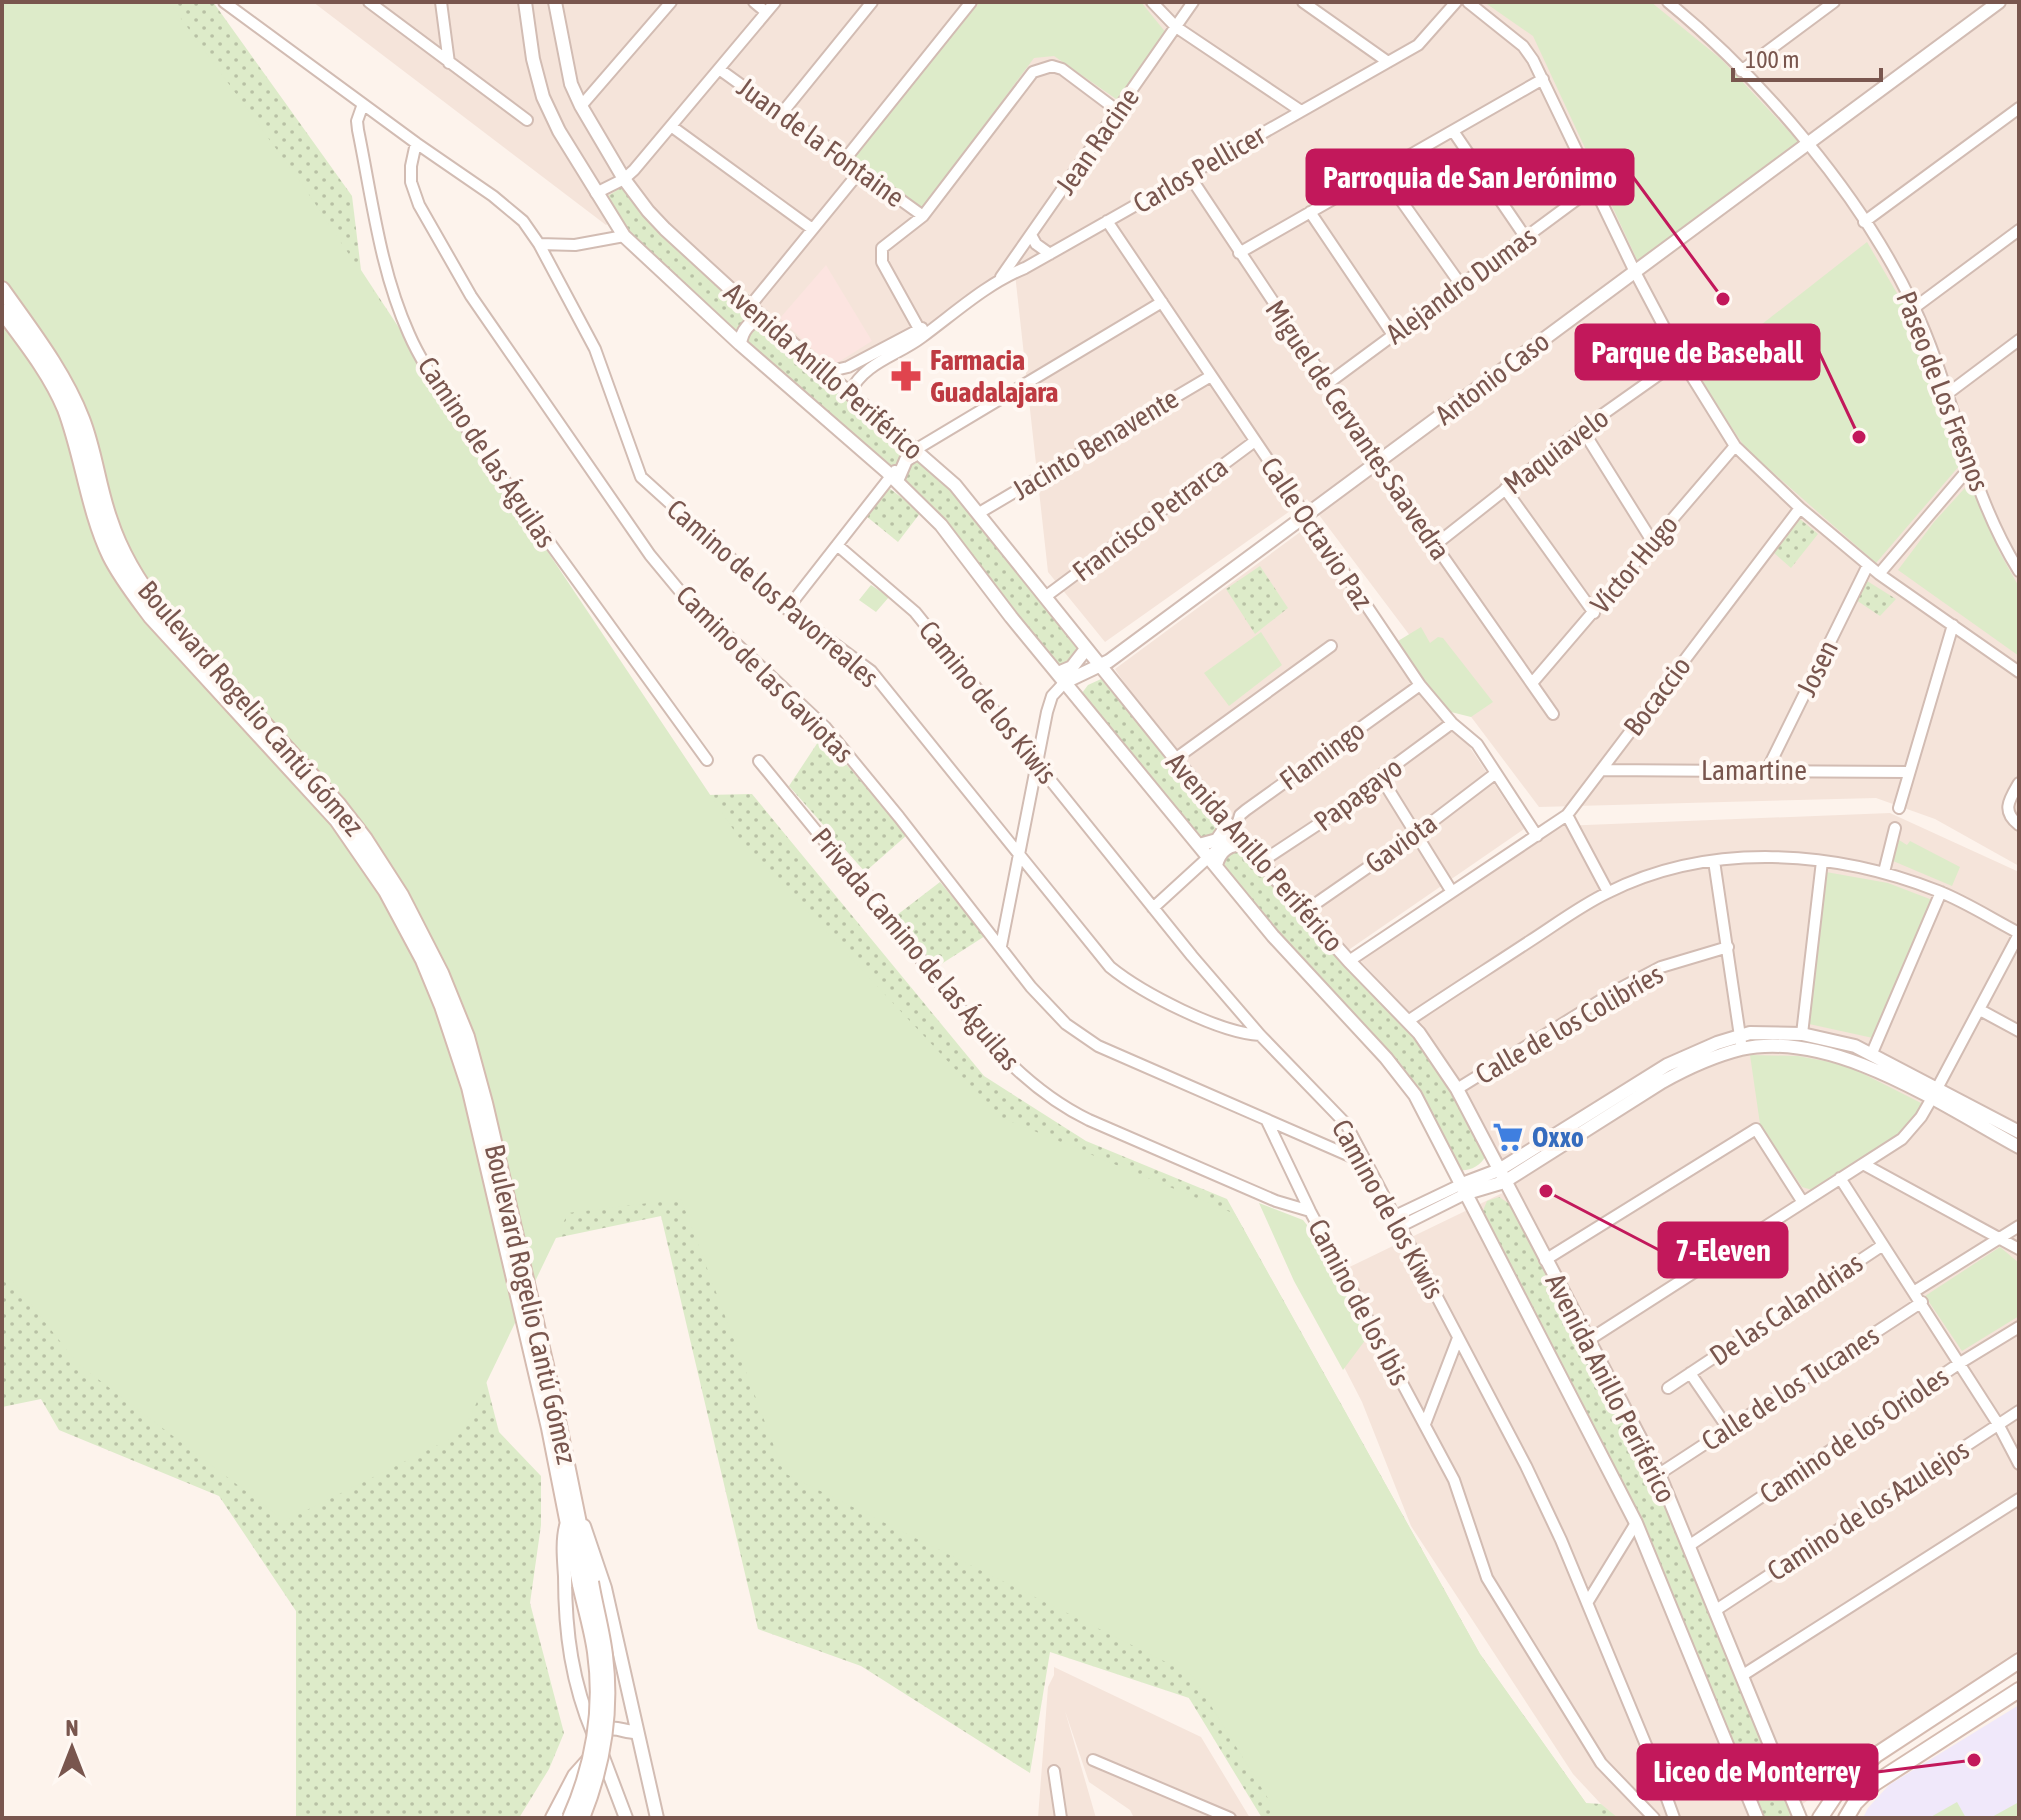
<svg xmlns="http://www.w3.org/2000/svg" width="2021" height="1820" font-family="'Asap Condensed',sans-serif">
	<defs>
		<pattern id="grass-dots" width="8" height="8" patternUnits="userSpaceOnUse" patternTransform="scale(2)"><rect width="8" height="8" fill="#ddebc9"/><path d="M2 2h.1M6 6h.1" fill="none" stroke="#b8c1a5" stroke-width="1.8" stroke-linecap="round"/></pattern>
	</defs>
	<rect width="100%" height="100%" fill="#fdf3ec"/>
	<path fill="#f5e4da" d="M 313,2 L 2019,2 L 2019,866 L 1935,819 L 1876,798 L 1539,807 L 1307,499 L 1105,642 L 1048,572 L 1015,274 L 871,356 L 829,371 L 630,210 L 606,225 Z
		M 1307,527 L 1404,674 L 1465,740 L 1524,829 L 1347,951 L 1296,895 L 1135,699 L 1115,669 Z
		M 1890,813 L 2019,872 L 2019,1650 L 1939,1703 L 1800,1806 L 1797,1818 L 1614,1818 L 1573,1774 L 1411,1526 L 1362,1402 L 1304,1289 L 1515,1187 L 1454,1076 L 1423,1028 L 1359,959 L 1561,826 Z
		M 1054,1667 L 1201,1737 L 1250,1818 L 1134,1818 L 1130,1810 L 1089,1782 L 1065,1711 L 1096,1818 L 1038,1818 L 1048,1687 L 1054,1675 Z"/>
	<path fill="#fce4e0" d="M 826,265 L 872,341 L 837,363 L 826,362 L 780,318 Z"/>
	<path fill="#f0e8fa" d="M 2019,1705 L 2019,1818 L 1863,1818 L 1868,1808 L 1889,1785 Z"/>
	<path fill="url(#grass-dots)" d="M 2,2 L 213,2 L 352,196 L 361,270 L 706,795 L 752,794 L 984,1076 L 1086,1141 L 1227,1199 L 1480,1654 L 1586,1803 L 1601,1804 L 1618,1818 L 1262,1818 L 1189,1698 L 1050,1652 L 1030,1773 L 861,1666 L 758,1629 L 661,1216 L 455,1259 L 499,1432 L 541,1476 L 541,1525 L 530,1603 L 564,1733 L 549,1769 L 519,1818 L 296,1818 L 296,1611 L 219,1496 L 59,1430 L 41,1399 L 2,1407 Z
		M 622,187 L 643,216 L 952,489 L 982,524 L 1077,649 L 1074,659 L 1059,668 L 971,558 L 675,281 L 628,232 L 608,196 Z
		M 889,488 L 921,512 L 898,542 L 866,516 Z
		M 1800,519 L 1818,534 L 1791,568 L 1774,553 Z
		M 1260,566 L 1288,608 L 1255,634 L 1226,589 Z
		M 1864,579 L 1896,599 L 1880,616 L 1856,600 Z
		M 1101,679 L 1222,822 C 1217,833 1212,839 1199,838 L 1083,699 L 1082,693 L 1088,685 Z
		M 822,736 L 907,835 L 865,872 L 789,786 Z
		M 1235,851 L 1245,852 L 1427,1050 L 1483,1148 L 1486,1156 C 1480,1166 1469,1172 1458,1170 L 1413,1083 L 1391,1055 L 1300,961 L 1223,869 L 1226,858 Z
		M 940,882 L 985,936 L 935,968 L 897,915 Z
		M 1499,1197 L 1510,1204 L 1666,1503 L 1791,1809 L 1789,1818 L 1760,1818 L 1647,1534 L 1482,1213 L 1487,1201 Z"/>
	<path fill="#ddebc9" d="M 2,2 L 169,2 L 304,187 L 741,841 L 1000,1117 L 1235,1214 L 1480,1654 L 1586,1803 L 1600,1818 L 1280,1818 L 1192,1675 L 784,1473 L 681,1199 L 568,1213 L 462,1433 L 285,1521 L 78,1364 L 2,1268 Z
		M 980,2 L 1141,2 L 1167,34 L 1119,101 L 1054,56 L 1034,58 L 923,208 L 853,156 Z
		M 1484,2 L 1651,2 L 1721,59 L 1799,142 L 1638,262 L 1533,36 Z
		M 1867,242 L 1908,312 L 1922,343 L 1960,465 L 1876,563 L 1746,449 L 1697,375 Z
		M 1973,479 L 1999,551 L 2019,587 L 2019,656 L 1898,570 L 1934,522 Z
		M 871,585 L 889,597 L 876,612 L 859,600 Z
		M 1421,627 L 1430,643 L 1438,637 L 1443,638 L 1493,702 L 1471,717 L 1451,712 L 1423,680 L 1398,641 Z
		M 1261,632 L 1282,665 L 1229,706 L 1204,673 Z
		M 1899,840 L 1907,845 L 1910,841 L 1960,867 L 1952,886 L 1893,861 Z
		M 1826,872 L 1888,883 L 1935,901 L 1873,1038 L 1809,1024 Z
		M 1750,1055 L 1798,1056 L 1846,1065 L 1923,1104 L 1908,1128 L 1892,1142 L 1812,1190 L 1802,1187 L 1760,1124 Z
		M 1259,1203 L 1303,1220 L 1335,1260 L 1369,1335 L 1343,1370 L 1294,1281 Z
		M 2000,1247 L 2019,1263 L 2019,1316 L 1962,1351 L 1925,1296 Z
		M 1957,1802 L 1966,1818 L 1929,1818 Z
		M 2019,1802 L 2019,1818 L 1990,1818 Z"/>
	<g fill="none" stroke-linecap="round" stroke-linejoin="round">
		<g stroke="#d2bcb3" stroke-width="14">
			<path id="minor" d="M 224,2 L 416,143 L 493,196 L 523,221 L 539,244 L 595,349 L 641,477 L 787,609 L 871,671 L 1110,967 C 1142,993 1219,1033 1260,1035
				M 369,2 L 527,120
				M 441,2 L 449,63
				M 754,2 L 766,12
				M 1152,2 L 1176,27 L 1301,111
				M 1303,2 L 1388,62
				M 1468,2 L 1523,46 L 1533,60 L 1635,272 L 1681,359 L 1735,446 L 1800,508 L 1879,574 L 2019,672
				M 1668,2 C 1762,79 1862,196 1914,307 C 1954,392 1968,490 2019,571
				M 719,69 L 923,216
				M 1741,71 L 1834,2
				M 363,104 L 357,121 L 358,130 C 372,198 380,270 409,334 C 422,364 442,391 460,419 L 707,760
				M 581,106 L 671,2
				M 782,113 L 872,2
				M 671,126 L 811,228
				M 1453,131 L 1526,238
				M 416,143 L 411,166 L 411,182 L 419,205 L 471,296 L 650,555 L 679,590 L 825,727 L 899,817 L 1031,987 L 1066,1024 L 1098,1046 L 1366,1163
				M 846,158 L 971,2
				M 1381,172 L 1461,285
				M 1189,175 L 1435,545 L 1553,714
				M 596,193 L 624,179 L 634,170 L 775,2
				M 1310,212 L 1393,335
				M 1107,221 L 1420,685 L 1452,723 L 1477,744 L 1537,836
				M 1864,222 L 2019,108
				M 1031,235 L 1036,244 L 1050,254
				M 539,244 L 575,245 L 624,236
				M 1239,253 L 1543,79
				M 1001,277 L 1193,2
				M 750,306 L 861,170
				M 1914,308 L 2019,230
				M 923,336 L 882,262 L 882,248 L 923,216 L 1033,72 L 1052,66 L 1062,69 L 1118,111
				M 827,372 L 848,367 L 922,328
				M 1327,384 L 1595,186
				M 850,392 C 865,362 897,356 922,337 C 956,312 986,284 1025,268 L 1418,45 L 1456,2
				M 1947,394 L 2019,340
				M 1582,429 L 1652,541
				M 910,453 L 1162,302
				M 1505,489 L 1594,613
				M 979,513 L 1211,376
				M 837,545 L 915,612 L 1192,956 L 1260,1035 L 1346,1124 L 1526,1466 L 1561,1540 L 1658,1774 L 1674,1818
				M 1435,545 L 1582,429 L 1681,359
				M 1879,574 L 1971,466
				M 1045,597 L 1255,441
				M 787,609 L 895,471
				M 1533,682 L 1735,446
				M 1175,759 L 1331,646
				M 759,761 C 809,823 860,884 910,946 C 963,1010 1012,1083 1089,1120 L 1276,1201 L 1310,1211
				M 1601,770 L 1908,772
				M 1767,770 L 1868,565
				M 1380,776 L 1452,892
				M 2019,783 C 2009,800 2001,811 2019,825
				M 1899,808 L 1953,625
				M 1567,815 L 1608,892
				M 1714,861 L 1741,1043
				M 1261,862 L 1352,802 L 1380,776 L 1452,723
				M 1884,872 L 1895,828
				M 1153,908 L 1235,833 L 1240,815 L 1246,810 L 1420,685
				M 1305,911 L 1416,834 L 1496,773
				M 1001,946 L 1047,712 L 1052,696 L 1065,682
				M 1349,961 L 1567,815 L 1800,508
				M 1980,1010 L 2019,1031
				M 1408,1021 C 1448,994 1489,968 1530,941 C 1555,925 1580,906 1607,893 C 1710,841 1834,850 1938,891 C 1966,902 1992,919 2019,933
				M 1802,1034 L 1822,861
				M 1872,1053 L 1941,892
				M 1457,1089 L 1619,989 L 1661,967 L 1728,947
				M 1267,1121 L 1310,1211 L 1454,1480 L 1487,1578 L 1601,1763 L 1654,1818
				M 1865,1165 L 2019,1249
				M 1840,1178 L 1998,1424 L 2019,1464
				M 1395,1216 L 1462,1184
				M 1401,1226 L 1467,1193
				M 1545,1260 L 1756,1129 L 1802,1201
				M 1915,1291 L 2019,1226
				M 1587,1341 L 1902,1139 L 1921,1117 L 1932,1098 L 2019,934
				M 1690,1373 L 1727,1427
				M 1668,1388 L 1883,1245
				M 1425,1424 L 1458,1338
				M 1659,1474 L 1922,1302
				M 1690,1545 L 1960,1363 L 2019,1327
				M 1587,1603 L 1636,1523
				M 1716,1610 L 2019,1411
				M 1743,1675 L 2019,1499
				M 1093,1760 L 1230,1818
				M 1054,1771 L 1061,1818"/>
		</g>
		<g stroke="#d2bcb3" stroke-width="16">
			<path id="tertiary" d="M 525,2 L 533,59 L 543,97 L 559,131 L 624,236 L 740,344 L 886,471 L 941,525 L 1011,617 L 1273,936 L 1386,1058 L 1415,1095 L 1636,1523 L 1757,1818
				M 555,2 L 571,84 L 581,106 L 624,179 L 648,211 L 665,229 L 738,296 L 955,485 L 1235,833 L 1349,961 L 1419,1033 L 1457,1089 L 1659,1474 L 1800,1818
				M 740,344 C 742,330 749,322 763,317
				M 897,481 L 906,460 L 917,453
				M 1058,673 L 1072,667 L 1086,649
				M 1065,682 L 1109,661 L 1999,2
				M 1199,845 L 1217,840 L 1228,824
				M 1216,865 C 1220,850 1229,844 1245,844
				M 1462,1184 L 1499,1170 L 1667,1065 L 1717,1043 L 1750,1033 L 1802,1034 L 1855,1046 L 2019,1132
				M 1467,1193 L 1504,1182 L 1662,1082 C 1687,1068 1713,1056 1741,1049 C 1833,1029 1942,1105 2019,1147
				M 566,1526 C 562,1542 564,1560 565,1576 C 565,1633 572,1683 594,1735
				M 584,1526 L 605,1588 L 657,1818
				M 599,1736 C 611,1722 621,1732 636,1732
				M 601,1752 L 626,1818"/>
		</g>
		<g stroke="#d5bbb0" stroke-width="18">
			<path id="secondary" d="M 2,289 C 31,330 64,372 82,419 C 95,452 98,487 110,520 C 121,554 139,583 161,611 L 338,804 L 365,839 L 401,895 L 441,973 L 467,1037 L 485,1103 L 552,1391 L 591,1582
				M 2,311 C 25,342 50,373 65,409 C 83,457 88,510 110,556 C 121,578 137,598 151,617 L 337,820 L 386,891 L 423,960 L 442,1006 L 469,1087 L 549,1428 L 580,1585
				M 553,1818 L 575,1776 L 591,1758
				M 1820,1818 L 1838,1791 L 1876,1755 L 2019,1661
				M 1846,1818 L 1855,1803 L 1875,1783 L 2019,1690"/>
		</g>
		<use href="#minor" stroke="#fff" stroke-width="10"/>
		<use href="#tertiary" stroke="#fff" stroke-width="12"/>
		<use href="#secondary" stroke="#fff" stroke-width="14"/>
		<g stroke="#d5bbb0" stroke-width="18" stroke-linecap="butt">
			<path id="secondary-bridge" d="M 570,1818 C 593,1766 603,1709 595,1652 C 592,1630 585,1607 580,1585
				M 582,1818 C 603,1766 612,1711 605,1655 C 602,1630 595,1606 591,1582"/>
		</g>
		<use href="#secondary-bridge" stroke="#fff" stroke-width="14"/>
	</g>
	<defs>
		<g id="pharmacy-bare" transform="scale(2.4)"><path d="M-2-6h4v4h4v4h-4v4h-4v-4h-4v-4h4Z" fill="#e0444e" stroke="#fff8f3" stroke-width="2.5" paint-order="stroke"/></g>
		<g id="supermarket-bare" transform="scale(2.4)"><path d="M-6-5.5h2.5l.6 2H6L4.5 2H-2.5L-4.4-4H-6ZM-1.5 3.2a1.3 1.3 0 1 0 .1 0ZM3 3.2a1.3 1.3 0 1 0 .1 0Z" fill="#3f7fe0" stroke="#fff8f3" stroke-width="2.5" paint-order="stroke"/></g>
	</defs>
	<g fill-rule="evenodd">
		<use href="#pharmacy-bare" x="906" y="376"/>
		<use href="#supermarket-bare" x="1508" y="1137"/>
	</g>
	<g text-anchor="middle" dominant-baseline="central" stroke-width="8" stroke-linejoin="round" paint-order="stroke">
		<g font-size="28" fill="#79564e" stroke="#fff8f3">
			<text transform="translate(1097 141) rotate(-55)">Jean Racine</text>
			<text transform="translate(821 142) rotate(36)">Juan de la Fontaine</text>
			<text transform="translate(1199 169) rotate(-30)">Carlos Pellicer</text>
			<text transform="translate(1461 285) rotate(-36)">Alejandro Dumas</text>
			<text transform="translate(824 371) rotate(41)">Avenida Anillo Periférico</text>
			<text transform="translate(1492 378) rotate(-37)">Antonio Caso</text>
			<text transform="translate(1943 391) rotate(69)">Paseo de Los Fresnos</text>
			<text transform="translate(1358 430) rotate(56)">Miguel de Cervantes Saavedra</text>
			<text transform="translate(1095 444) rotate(-31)">Jacinto Benavente</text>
			<text transform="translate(1556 451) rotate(-37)">Maquiavelo</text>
			<text transform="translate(487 452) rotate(56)">Camino de las Águilas</text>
			<text transform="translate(1150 519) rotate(-37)">Francisco Petrarca</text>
			<text transform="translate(1317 533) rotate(56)">Calle Octavio Paz</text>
			<text transform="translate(1634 564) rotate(-50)">Víctor Hugo</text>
			<text transform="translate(773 593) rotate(41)">Camino de los Pavorreales</text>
			<text transform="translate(1817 668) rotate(-64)">Josen</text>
			<text transform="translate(765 674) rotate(45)">Camino de las Gaviotas</text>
			<text transform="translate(1657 696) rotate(-53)">Bocaccio</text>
			<text transform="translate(988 702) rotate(51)">Camino de los Kiwis</text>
			<text transform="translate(251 708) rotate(49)">Boulevard Rogelio Cantú Gómez</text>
			<text transform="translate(1322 755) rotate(-36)">Flamingo</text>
			<text x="1754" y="770">Lamartine</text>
			<text transform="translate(1358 794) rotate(-37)">Papagayo</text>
			<text transform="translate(1401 843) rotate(-36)">Gaviota</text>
			<text transform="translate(1255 852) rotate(49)">Avenida Anillo Periférico</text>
			<text transform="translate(916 949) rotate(50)">Privada Camino de las Águilas</text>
			<text transform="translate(1569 1024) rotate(-30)">Calle de los Colibríes</text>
			<text transform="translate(1388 1209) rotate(61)">Camino de los Kiwis</text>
			<text transform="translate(1359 1302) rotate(62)">Camino de los Ibis</text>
			<text transform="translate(531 1304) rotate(77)">Boulevard Rogelio Cantú Gómez</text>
			<text transform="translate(1786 1309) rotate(-34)">De las Calandrias</text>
			<text transform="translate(1611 1388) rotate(63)">Avenida Anillo Periférico</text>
			<text transform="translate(1790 1388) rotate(-33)">Calle de los Tucanes</text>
			<text transform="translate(1854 1435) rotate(-34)">Camino de los Orioles</text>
			<text transform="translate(1868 1510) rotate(-33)">Camino de los Azulejos</text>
		</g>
		<g font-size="28" font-weight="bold" fill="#be3a42" stroke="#fff8f3" text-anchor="start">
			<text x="930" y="360">Farmacia<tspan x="930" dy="32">Guadalajara</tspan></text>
		</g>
		<g font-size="28" font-weight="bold" fill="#366cbe" stroke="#fff8f3" text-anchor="start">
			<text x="1532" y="1137">Oxxo</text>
		</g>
	</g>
	<path fill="none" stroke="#c2185b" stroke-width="3" d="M1723 299L1633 177M1859 437L1819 352M1546 1191L1659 1250M1974 1760L1877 1772"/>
	<g fill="#c2185b" stroke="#fff8f3" stroke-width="3">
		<circle cx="1723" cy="299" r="8"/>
		<circle cx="1859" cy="437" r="8"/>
		<circle cx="1546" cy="1191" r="8"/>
		<circle cx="1974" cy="1760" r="8"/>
	</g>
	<g fill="#c2185b" stroke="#c2185b" stroke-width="3">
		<rect x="1307" y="150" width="326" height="54" rx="8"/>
		<rect x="1576" y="325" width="243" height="54" rx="8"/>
		<rect x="1659" y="1223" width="128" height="54" rx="8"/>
		<rect x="1638" y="1745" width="239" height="54" rx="8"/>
	</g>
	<g font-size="30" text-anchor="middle" font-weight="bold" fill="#fff">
		<text x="1470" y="188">Parroquia de San Jerónimo</text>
		<text x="1697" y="363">Parque de Baseball</text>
		<text x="1723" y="1261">7-Eleven</text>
		<text x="1757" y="1782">Liceo de Monterrey</text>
	</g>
	<rect width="2021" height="1820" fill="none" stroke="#79564e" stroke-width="8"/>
	<g transform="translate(72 1748)" stroke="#fff8f3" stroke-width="6" paint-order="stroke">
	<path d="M0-6L14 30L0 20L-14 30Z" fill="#79564e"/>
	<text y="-12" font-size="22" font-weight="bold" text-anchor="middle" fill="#79564e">N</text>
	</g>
	<path d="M1733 68v12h148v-12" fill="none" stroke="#79564e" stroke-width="4"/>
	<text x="1745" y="68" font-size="24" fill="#79564e" stroke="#fff8f3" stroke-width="6" paint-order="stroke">100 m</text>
</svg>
